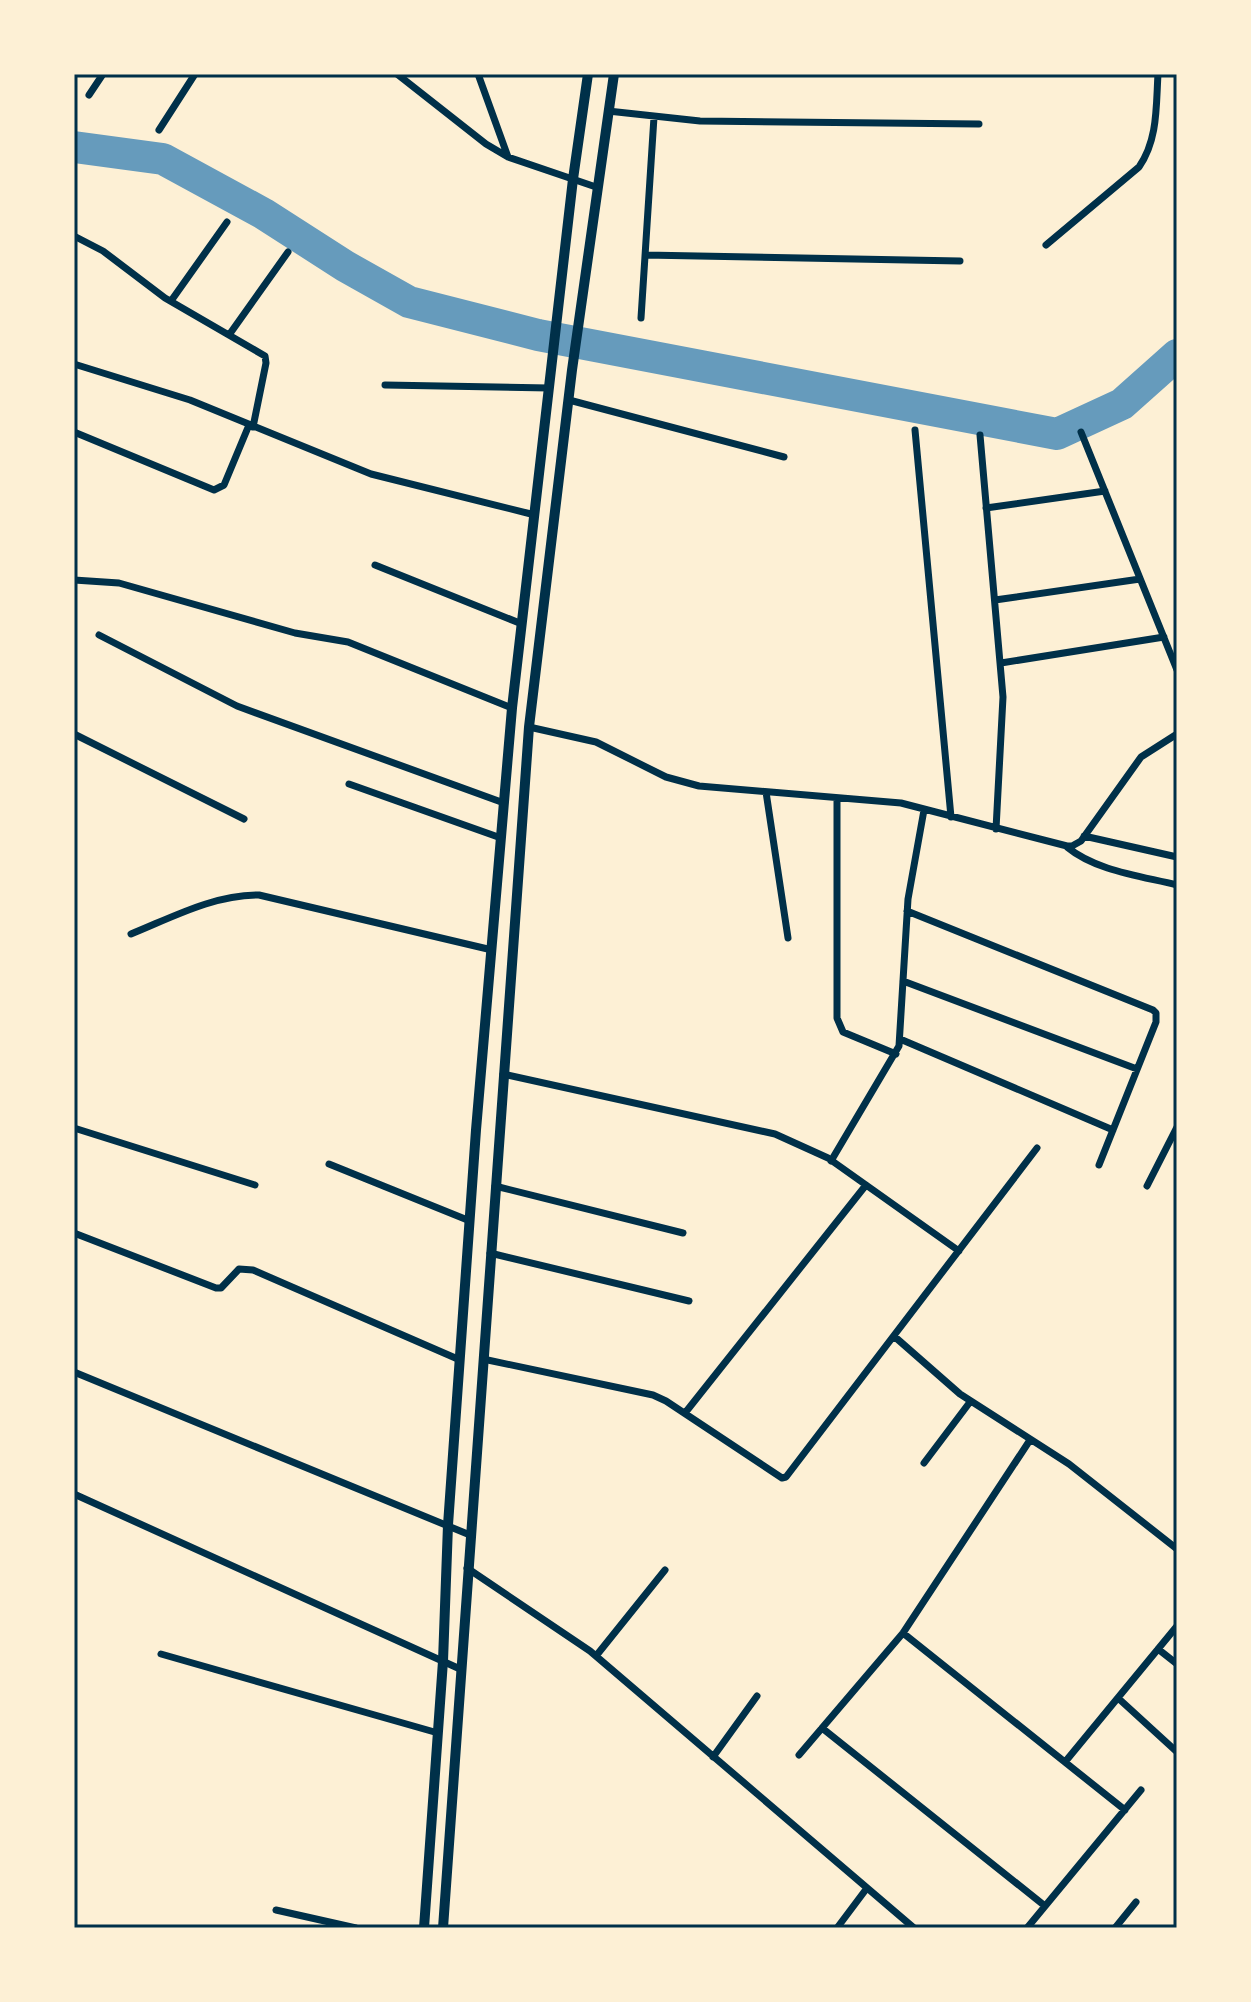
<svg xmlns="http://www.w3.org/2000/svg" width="1251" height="2002" font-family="Overpass,sans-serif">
	<rect width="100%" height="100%" fill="#fdf0d5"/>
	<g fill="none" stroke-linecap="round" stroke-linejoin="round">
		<path stroke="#669bbc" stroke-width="32" d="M 74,147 L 163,159 L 264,214 L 345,266 L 409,302 L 538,335 L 1057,434 L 1122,404 L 1177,355"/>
		<path stroke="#003049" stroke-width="7" d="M 397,74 L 486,144 L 508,157 L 596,187
			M 478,74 L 508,157
			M 89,95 L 103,74
			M 608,111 L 700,121 L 979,124
			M 159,130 L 195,74
			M 74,236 L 103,251 L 165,298 L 265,356 L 266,363 L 253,427
			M 1046,245 L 1139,167 C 1158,140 1156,106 1158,74
			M 645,255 L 960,261
			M 171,301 L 227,222
			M 641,318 L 654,117
			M 229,335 L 288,252
			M 74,364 L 190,400 L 371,474 L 535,515
			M 385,385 L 549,388
			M 569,400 L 784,457
			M 915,430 L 951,817
			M 74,432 L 214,490 L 224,485 L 249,425
			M 1081,432 L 1177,670
			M 980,435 L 1003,697 L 996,829
			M 986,508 L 1105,491
			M 375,565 L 522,624
			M 74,580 L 119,583 L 295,633 L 348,642 L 512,708
			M 995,600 L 1140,579
			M 99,635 L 237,706 L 504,803
			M 1001,663 L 1164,637
			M 529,727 L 596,742 L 666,777 L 699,786 L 901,803 L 1067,846 L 1072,846 L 1081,841 L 1141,757 L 1177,734
			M 74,734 L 244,819
			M 349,784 L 501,838
			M 766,792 L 788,938
			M 837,798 L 837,1018 L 843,1032 L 896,1054
			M 1084,836 L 1177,857
			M 1067,847 C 1096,871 1141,876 1177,885
			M 907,911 L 1153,1010 L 1156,1013 L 1156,1022 L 1099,1165
			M 131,934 C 173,917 213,895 259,895 L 492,950
			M 903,981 L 1137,1069
			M 900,1039 L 1113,1130
			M 503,1074 L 775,1134 L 828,1158 L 959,1251
			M 74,1128 L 255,1185
			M 831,1161 L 899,1046 L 908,899 L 924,810
			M 329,1164 L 470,1221
			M 495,1186 L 683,1233
			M 1147,1186 L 1177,1127
			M 74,1233 L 216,1288 L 221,1288 L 239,1269 L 253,1270 L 460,1360
			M 490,1253 L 689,1301
			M 895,1337 L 960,1394 L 1069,1464 L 1177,1549
			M 483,1359 L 653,1395 L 666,1401 L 782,1478 L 786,1477 L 1037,1148
			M 74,1372 L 470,1535
			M 685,1413 L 866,1185
			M 924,1463 L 970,1402
			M 74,1494 L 460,1669
			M 467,1568 L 590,1651 L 914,1928
			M 903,1633 L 1125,1810
			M 1158,1649 L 1177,1664
			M 161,1654 L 438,1733
			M 596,1656 L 665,1570
			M 1118,1698 L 1177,1752
			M 822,1728 L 1045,1906
			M 799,1755 L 903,1633 L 1030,1440
			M 713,1757 L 757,1696
			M 1065,1762 L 1177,1626
			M 276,1910 L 356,1928
			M 837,1928 L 867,1888
			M 1027,1928 L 1141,1790
			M 1115,1928 L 1136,1902"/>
		<path stroke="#003049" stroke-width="10" d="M 424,1928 L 443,1661 L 448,1525 L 476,1130 L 512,708 L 573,179 L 588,74
			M 443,1928 L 529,727 L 572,370 L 614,74"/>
	</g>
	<rect width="1251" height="2002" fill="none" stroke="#fdf0d5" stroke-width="152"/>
	<rect x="76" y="76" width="1099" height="1850" fill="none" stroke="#003049" stroke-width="3"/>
</svg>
